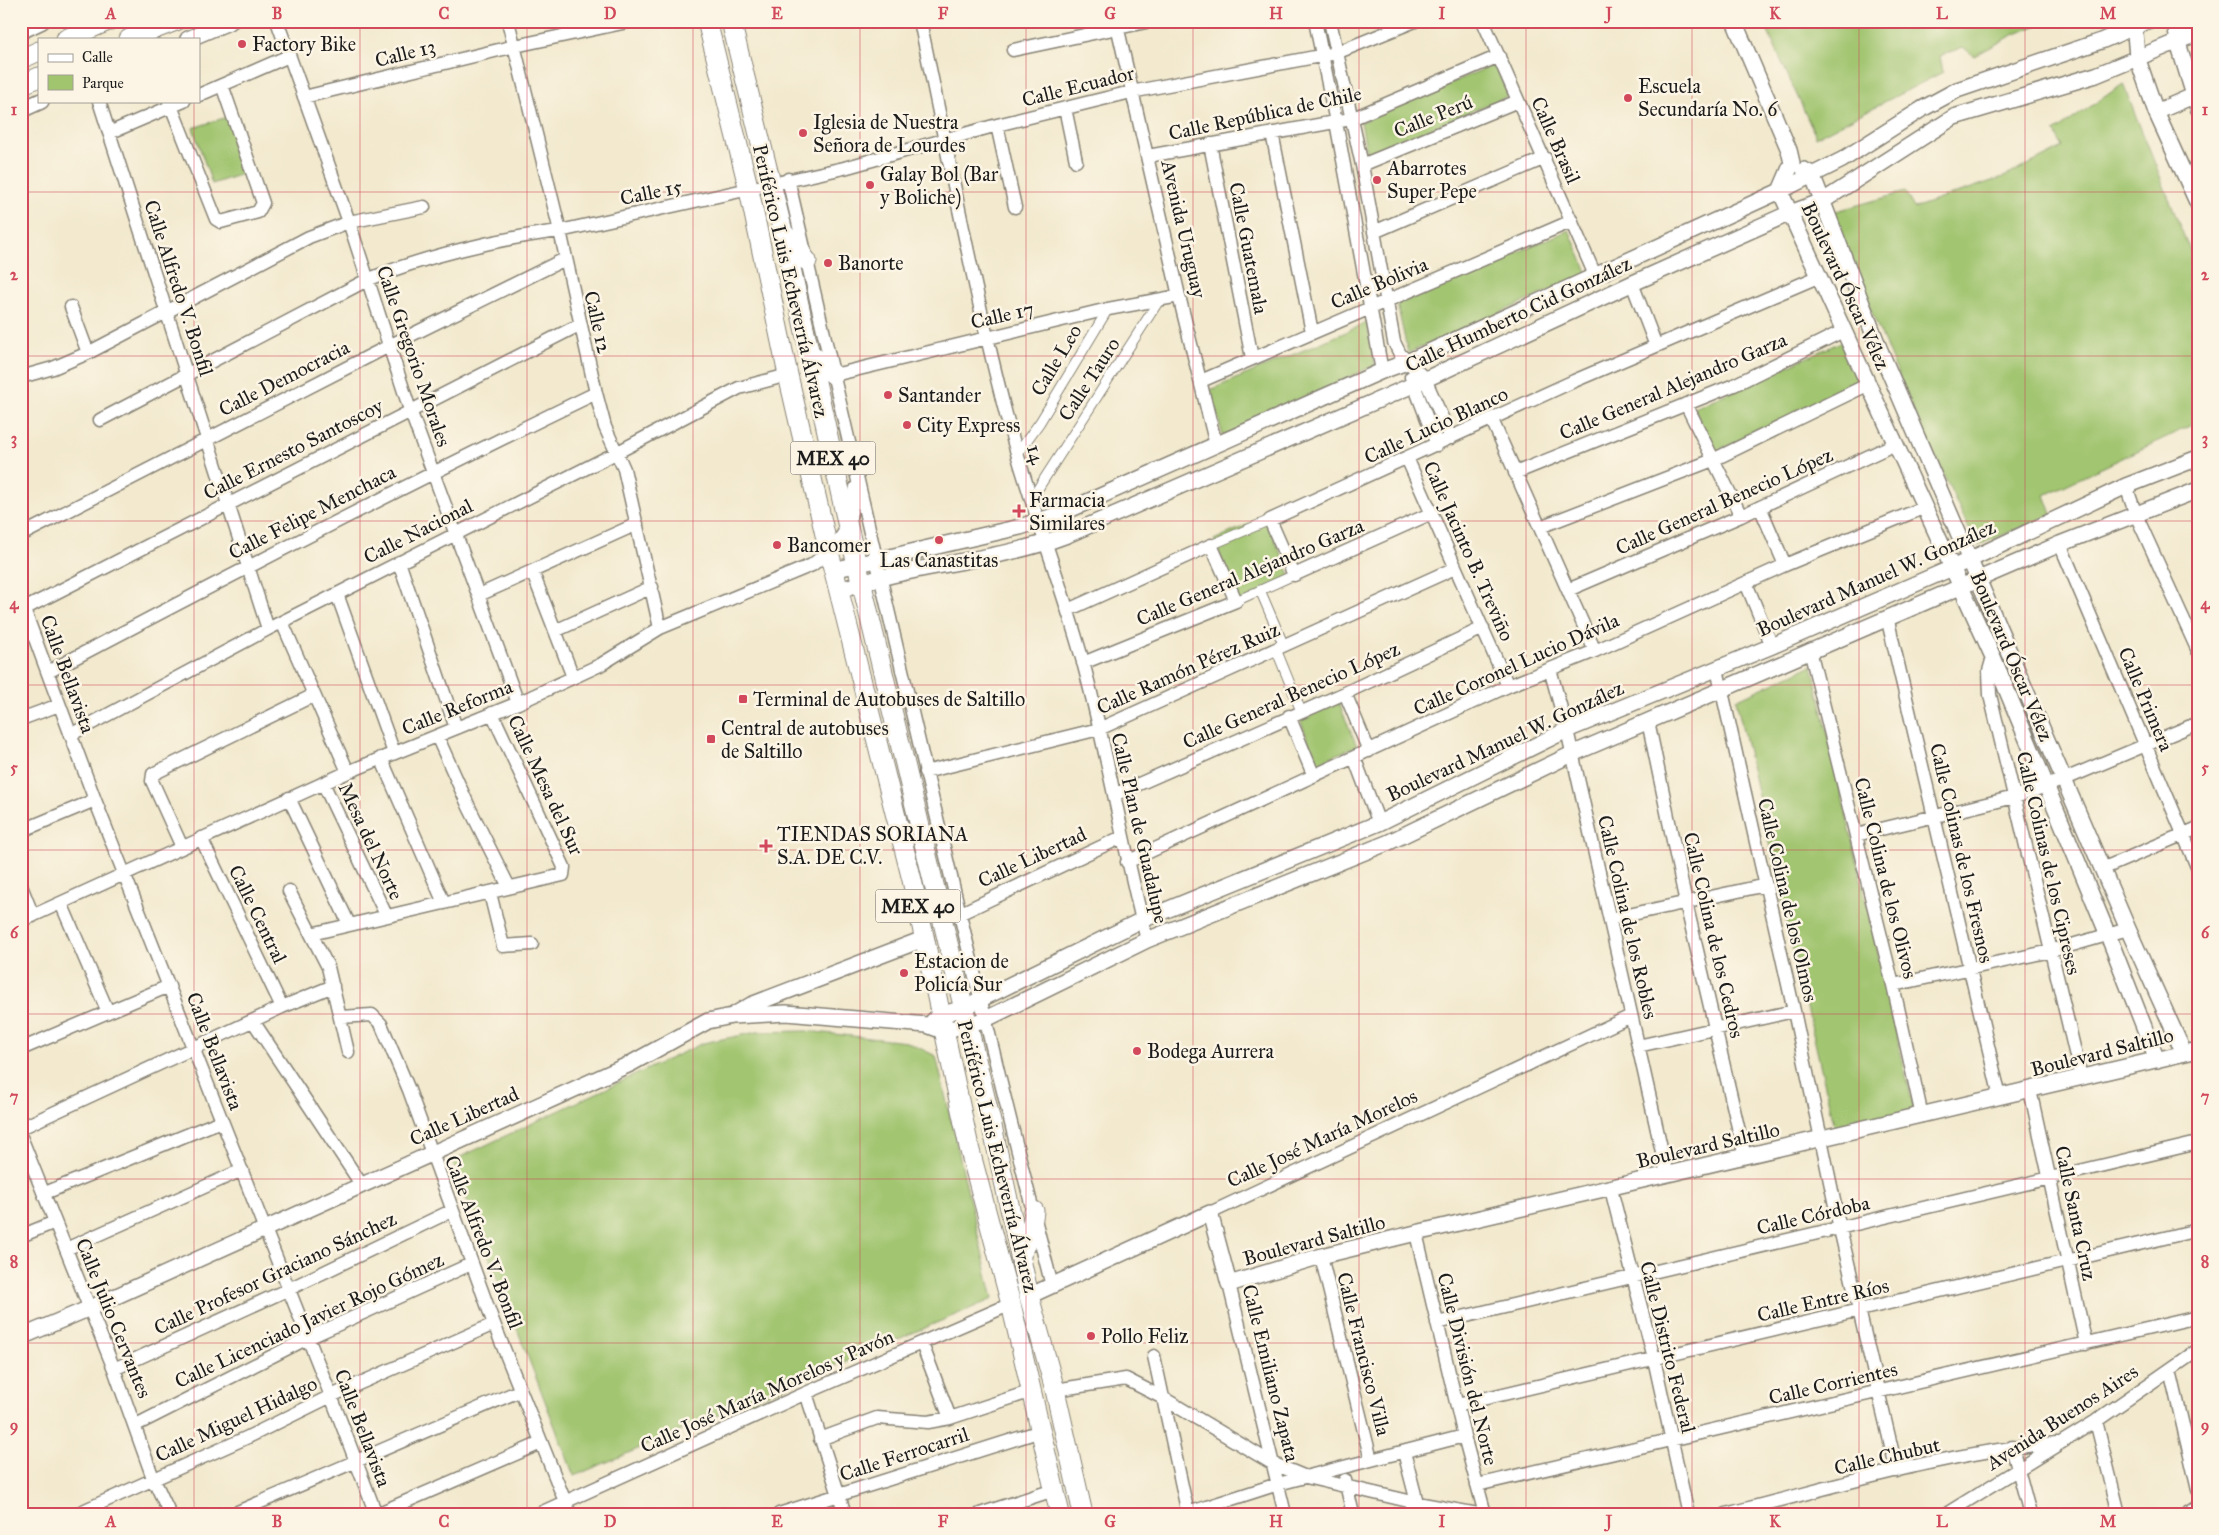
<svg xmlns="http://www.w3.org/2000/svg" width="2219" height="1535" font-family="'IM FELL Great Primer',serif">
	<rect width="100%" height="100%" fill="#fcf5e5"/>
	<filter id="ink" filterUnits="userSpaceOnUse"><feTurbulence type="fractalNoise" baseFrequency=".02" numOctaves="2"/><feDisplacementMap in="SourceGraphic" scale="10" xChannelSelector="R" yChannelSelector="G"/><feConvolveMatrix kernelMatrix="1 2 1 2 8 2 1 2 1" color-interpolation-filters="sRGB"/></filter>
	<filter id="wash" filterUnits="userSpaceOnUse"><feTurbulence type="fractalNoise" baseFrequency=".0096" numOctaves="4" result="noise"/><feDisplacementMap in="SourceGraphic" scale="20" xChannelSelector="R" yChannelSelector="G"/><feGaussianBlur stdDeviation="1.12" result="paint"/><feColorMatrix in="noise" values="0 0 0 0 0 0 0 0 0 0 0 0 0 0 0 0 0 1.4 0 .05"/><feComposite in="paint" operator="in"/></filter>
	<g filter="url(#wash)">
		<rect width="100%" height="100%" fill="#f2e9ce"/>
		<path fill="#a1c56f" stroke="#5e7046" d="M 1763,21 L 2048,21 L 2015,34 L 1974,56 L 1963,47 L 1940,56 L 1943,72 L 1816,137 Z
			M 1495,64 L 1508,96 L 1367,155 L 1361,122 Z
			M 2123,84 L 2198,271 L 2198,422 L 2045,495 L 2052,514 L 1977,546 L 1913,409 L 1829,213 L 1905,192 L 1914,208 L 2006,176 L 2063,147 L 2054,132 Z
			M 227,117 L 245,173 L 212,184 L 193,128 Z
			M 1569,230 L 1588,274 L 1408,353 L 1397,304 Z
			M 1367,323 L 1375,365 L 1223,436 L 1210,390 Z
			M 1841,342 L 1860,386 L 1714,452 L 1694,408 Z
			M 1265,517 L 1293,582 L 1241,606 L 1214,540 Z
			M 1812,665 L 1914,1110 L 1835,1129 L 1736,700 Z
			M 1337,699 L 1357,746 L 1317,763 L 1299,717 Z
			M 806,1031 L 907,1042 L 936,1056 L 993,1299 L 574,1476 L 452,1161 L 703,1043 L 757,1032 Z"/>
	</g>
	<g filter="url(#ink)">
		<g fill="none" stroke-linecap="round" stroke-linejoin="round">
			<g stroke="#878275" stroke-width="11">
				<path id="pedestrian" d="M 1017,454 L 1040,422 L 1108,309
					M 1030,501 L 1160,299
					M 1211,545 L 1270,520
					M 1260,590 L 1284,646
					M 1236,601 L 1294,575
					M 1276,649 L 1301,711"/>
			</g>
			<g stroke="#878275" stroke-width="15">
				<path id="minor" d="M 277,21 L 349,222 L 410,410 L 518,703
					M 508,21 L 560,231 L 596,393 L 605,427 L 624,469 L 660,628
					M 920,21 C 947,148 971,277 1003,403 C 1025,491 1059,575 1083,662 C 1108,754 1123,848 1147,940
					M 1116,21 L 1179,296 L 1216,445
					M 1315,21 L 1336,122 L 1382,371
					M 1330,21 L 1362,165 L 1394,342 L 1400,354 L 1425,379 L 1451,438
					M 1483,21 L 1595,275
					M 1013,50 L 1151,21
					M 199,95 L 289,56
					M 304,97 L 515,46 L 632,21
					M 99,101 L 268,629
					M 169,101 L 216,219 L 221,222 L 258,212 L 263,203 L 222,85
					M 1065,108 L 1076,161
					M 997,125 L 1015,207
					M 109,133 L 184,101
					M 1272,133 L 1312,332
					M 1210,144 L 1252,358
					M 1148,156 L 1351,119 L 1499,56
					M 1362,165 L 1518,101
					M 788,179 C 874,549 958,919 1052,1286
					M 1374,232 L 1545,158
					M 1635,291 L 1656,346
					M 71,307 L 88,353
					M 834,375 L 1108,309 L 1179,296
					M 21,377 L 53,368 L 88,353 L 309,237 L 349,222 L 424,207
					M 1411,377 L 1437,445
					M 1201,381 L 1572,221
					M 1686,404 L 1741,516
					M 100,420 L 367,280 C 422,257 500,238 560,231 L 844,168 L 997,125 L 1131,92 L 1336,53 L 1415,21
					M 1492,420 L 1595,651
					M 1407,458 L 1508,686
					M 1515,473 L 1734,385 L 1845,330
					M 2126,486 L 2136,515 L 2198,651
					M 1760,507 L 1785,565
					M 1432,513 L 1294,575 L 1270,520 L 1574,381 L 1820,276
					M 1540,527 L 1713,460 L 1869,384
					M 21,535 L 389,346 L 565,259
					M 2060,544 L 2198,869
					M 399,562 L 456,728
					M 532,571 L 573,677
					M 1746,583 L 1772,646
					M 1568,590 L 1741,516 L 1895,444
					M 337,594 L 394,753
					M 479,595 L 637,524
					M 21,601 L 95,800 L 331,1396 L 376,1514
					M 24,609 L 579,325
					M 1068,610 L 1211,545 L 1236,601 L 1083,663
					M 1887,617 L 2000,1097
					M 282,622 L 348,772
					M 555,631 L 652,587
					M 1810,650 L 1893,985 L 1922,1116
					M 1993,657 L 1989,671 L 1990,695 L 2081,1077
					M 1550,669 L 1567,730 L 1667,1174
					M 1717,669 L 1794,1011 L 1840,1229 L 1897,1471
					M 48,672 C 229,576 411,482 596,393
					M 1345,693 L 1369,751
					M 1289,716 L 1313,774
					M 21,719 L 59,705
					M 1648,721 L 1686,903 L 1745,1157
					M 70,735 L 268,629 L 616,453 L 739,388 L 788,375
					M 437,736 L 469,807 L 509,887
					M 1354,757 L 1379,823
					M 381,758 L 444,903
					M 925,772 L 1099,729 L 1455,568
					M 323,783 L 386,915
					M 1114,795 L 1345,693 L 1483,628
					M 289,798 L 349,924
					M 21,831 L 95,800
					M 1856,835 L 2015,797 L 2065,779 L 2198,723
					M 201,838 L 282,1007
					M 182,847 L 152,781 L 153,774 L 314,695
					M 1127,862 L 1508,686 L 1595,651 L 1785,565 L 1923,508
					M 2102,869 L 2198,828
					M 21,886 L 33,916
					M 289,891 L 328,967 L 348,1052
					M 490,893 L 503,946 L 532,944
					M 61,903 L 108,1012
					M 959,914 L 1122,837
					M 1610,919 L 1766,885
					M 21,921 L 348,772 L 518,703 L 600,665 L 660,628 L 812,565 L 835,546 L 848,527 L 856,487
					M 311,934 L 563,875 L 564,867 L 492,713
					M 1893,985 L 2051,951 L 2128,929
					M 341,1017 L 372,1015 L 381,1024 L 409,1090 L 494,1324 L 570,1514
					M 253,1021 L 361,1184
					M 1638,1046 L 1794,1011
					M 21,1049 L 169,986
					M 2030,1090 L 2086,1344
					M 21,1128 L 282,1007 L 333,986
					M 21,1137 L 114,1369 L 153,1478 L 170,1514
					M 1611,1189 L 1654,1359 L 1688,1514
					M 45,1193 L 221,1121
					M 1210,1213 L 1631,1016
					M 1416,1233 L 1464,1436 L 1485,1514
					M 21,1236 L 55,1222
					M 66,1249 L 242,1170
					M 1321,1256 L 1371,1460
					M 1229,1284 L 1285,1514
					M 1437,1323 L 2198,1143
					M 922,1344 L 950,1418
					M 1154,1356 L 1188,1514
					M 114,1369 L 289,1289 L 451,1211
					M 2170,1370 L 2198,1490
					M 1055,1390 L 1126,1379 L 1163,1398 L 1272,1463 L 1306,1477 L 1417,1503 L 1478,1514
					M 806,1393 L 845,1514
					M 1457,1405 L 2198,1230
					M 2096,1421 L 2119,1514
					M 136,1425 L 308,1338 L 471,1264
					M 820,1439 L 877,1418 L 928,1422 L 950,1418 L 1032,1391
					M 2012,1447 L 2030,1514
					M 1404,1452 L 1420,1514
					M 1345,1480 L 1353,1514
					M 1477,1485 L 2198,1317
					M 76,1514 L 248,1437 L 331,1396 L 494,1324
					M 233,1514 L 519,1391
					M 377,1514 L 541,1443
					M 538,1514 L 806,1393 L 1011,1304
					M 779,1514 L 1041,1431
					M 980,1514 L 1054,1490
					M 1185,1514 L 1278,1484 L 1464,1436
					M 1726,1514 C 1835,1487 1945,1452 2057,1443
					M 1946,1514 L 2096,1421 L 2198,1350
					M 2187,1514 L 2198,1507"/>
			</g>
			<g stroke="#878275" stroke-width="18">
				<path id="tertiary" d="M 1734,21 L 1789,150 L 1792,163 L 1780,191 L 1993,657 L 2108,935 L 2157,1060
					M 2134,21 L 2137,57 L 2156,112 L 2198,204
					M 2175,21 L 2178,43 L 2198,108
					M 21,31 L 42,21
					M 188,39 L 231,21
					M 21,110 L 41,101
					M 2156,112 L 2193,96
					M 1804,170 L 1812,174 L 1879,348 L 2128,929 L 2184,1053
					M 833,570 L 1020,527 L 1060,514 L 1382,371 L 1407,362 L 1780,191 L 1842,160 L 1922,109 L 1957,90 L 2101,41 L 2148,21
					M 838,591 C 912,563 994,563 1067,535 L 1413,385 L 1631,284 L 1790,213 L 1823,201 L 1954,117 L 2096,75 L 2198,33
					M 732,1016 L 786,1013 L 927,1025 L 943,1031 L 984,1020 L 1147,940 L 1387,843 L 1572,754 L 2060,544 L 2198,490
					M 933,1021 L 941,1015 L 963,1008 L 1142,920 L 1379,823 L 1567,730 L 1772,646 L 1952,568 L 2126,486 L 2198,458
					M 1029,1296 L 1210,1213 L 1229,1284 L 1321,1256 L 1416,1233 L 2198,1050
					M 21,1337 L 90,1308 L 630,1064 L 708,1021 L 732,1016 L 751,1005 L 926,938"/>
			</g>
			<g stroke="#878275" stroke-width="21">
				<path id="primary" d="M 707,21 L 749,190 L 788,375 L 829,552 L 912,880 L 969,1147 L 1011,1304 L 1060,1514
					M 731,21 L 783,232 L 848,527 L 992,1126 L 1029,1296 L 1055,1390 L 1083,1514
					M 66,39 L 108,21
					M 129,39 L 176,21
					M 21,59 L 39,51
					M 21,85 L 39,77
					M 784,233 L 807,261
					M 808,351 L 834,375
					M 1020,1256 L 1030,1238 L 1034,1211"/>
			</g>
			<use href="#pedestrian" stroke="#fff" stroke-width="9"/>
			<use href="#minor" stroke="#fff" stroke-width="12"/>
			<use href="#tertiary" stroke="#fff" stroke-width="15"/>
			<use href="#primary" stroke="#fff" stroke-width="19"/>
		</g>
	</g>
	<path fill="none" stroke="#d1495b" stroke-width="1" stroke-opacity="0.55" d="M 194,21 L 194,39M 360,21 L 360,1514M 527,21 L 527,1514M 693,21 L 693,1514M 860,21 L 860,1514M 1026,21 L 1026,1514M 1193,21 L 1193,1514M 1359,21 L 1359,1514M 1526,21 L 1526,1514M 1692,21 L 1692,1514M 1859,21 L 1859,1514M 2025,21 L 2025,1514M 194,101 L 194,1514M 21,192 L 2198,192M 21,356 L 2198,356M 21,521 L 2198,521M 21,685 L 2198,685M 21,850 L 2198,850M 21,1014 L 2198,1014M 21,1179 L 2198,1179M 21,1343 L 2198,1343"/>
	<g fill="#d1495b" stroke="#fcf5e5" stroke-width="2">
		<circle cx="242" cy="44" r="5"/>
		<circle cx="1628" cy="98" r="5"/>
		<circle cx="803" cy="133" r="5"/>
		<circle cx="1377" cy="180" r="5"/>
		<circle cx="870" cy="185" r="5"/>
		<circle cx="828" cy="263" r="5"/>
		<circle cx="888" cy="395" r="5"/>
		<circle cx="907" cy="425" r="5"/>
		<path d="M1016.5 503.5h5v5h5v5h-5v5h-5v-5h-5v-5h5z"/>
		<circle cx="939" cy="540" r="5"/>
		<circle cx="777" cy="545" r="5"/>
		<rect x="738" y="694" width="10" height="10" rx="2.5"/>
		<rect x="706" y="734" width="10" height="10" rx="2.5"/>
		<path d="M763.5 838.5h5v5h5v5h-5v5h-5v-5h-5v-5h5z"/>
		<circle cx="904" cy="973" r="5"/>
		<circle cx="1137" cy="1051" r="5"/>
		<circle cx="1091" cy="1336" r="5"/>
	</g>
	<g text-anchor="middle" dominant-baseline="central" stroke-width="5" stroke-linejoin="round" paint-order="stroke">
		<g fill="#fcf5e5" stroke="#5f5d58" stroke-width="1">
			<rect x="790.5" y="441.5" width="85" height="33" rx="4"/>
			<rect x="875.5" y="889.5" width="85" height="33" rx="4"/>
		</g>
		<g font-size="19" font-weight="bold" fill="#1c1c1c">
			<text x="833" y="458">MEX 40</text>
			<text x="918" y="906">MEX 40</text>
		</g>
		<g font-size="20" fill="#1c1c1c" stroke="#fcf5e5" text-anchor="start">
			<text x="252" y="44">Factory Bike</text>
			<text x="1638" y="86">Escuela<tspan x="1638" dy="23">Secundaría No. 6</tspan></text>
			<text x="813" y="122">Iglesia de Nuestra<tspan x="813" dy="23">Señora de Lourdes</tspan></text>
			<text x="1387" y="168">Abarrotes<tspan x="1387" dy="23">Super Pepe</tspan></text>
			<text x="880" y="174">Galay Bol (Bar<tspan x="880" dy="23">y Boliche)</tspan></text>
			<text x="838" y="263">Banorte</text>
			<text x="898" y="395">Santander</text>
			<text x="917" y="425">City Express</text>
			<text x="1029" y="500">Farmacia<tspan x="1029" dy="23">Similares</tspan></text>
			<text x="787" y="545">Bancomer</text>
			<text x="939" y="560" text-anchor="middle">Las Canastitas</text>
			<text x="753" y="699">Terminal de Autobuses de Saltillo</text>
			<text x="721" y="728">Central de autobuses<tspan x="721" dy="23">de Saltillo</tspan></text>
			<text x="777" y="834">TIENDAS SORIANA<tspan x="777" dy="23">S.A. DE C.V.</tspan></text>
			<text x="914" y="961">Estacion de<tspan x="914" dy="23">Policía Sur</tspan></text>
			<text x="1147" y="1051">Bodega Aurrera</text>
			<text x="1101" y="1336">Pollo Feliz</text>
		</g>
		<g font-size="20" fill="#1c1c1c" stroke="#fcf5e5">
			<text transform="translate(405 53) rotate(-14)">Calle 13</text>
			<text transform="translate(1078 86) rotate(-14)">Calle Ecuador</text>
			<text transform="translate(1265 113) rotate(-12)">Calle República de Chile</text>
			<text transform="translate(1433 116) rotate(-22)">Calle Perú</text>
			<text transform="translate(1556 140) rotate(66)">Calle Brasil</text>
			<text transform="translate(651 192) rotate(-12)">Calle 15</text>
			<text transform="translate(1184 229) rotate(77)">Avenida Uruguay</text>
			<text transform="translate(1249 248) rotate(79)">Calle Guatemala</text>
			<text transform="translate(791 281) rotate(77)">Periférico Luis Echeverría Álvarez</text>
			<text transform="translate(1379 283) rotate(-23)">Calle Bolivia</text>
			<text transform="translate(1846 286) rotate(65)">Boulevard Óscar Vélez</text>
			<text transform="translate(179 288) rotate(72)">Calle Alfredo V. Bonfil</text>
			<text transform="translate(1518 314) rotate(-25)">Calle Humberto Cid González</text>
			<text transform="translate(1002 315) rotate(-13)">Calle 17</text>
			<text transform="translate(598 322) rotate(77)">Calle 12</text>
			<text transform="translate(414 356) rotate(71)">Calle Gregorio Morales</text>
			<text transform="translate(1056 360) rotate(-59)">Calle Leo</text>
			<text transform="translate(284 378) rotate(-27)">Calle Democracia</text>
			<text transform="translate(1089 379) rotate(-57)">Calle Tauro</text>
			<text transform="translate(1673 386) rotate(-23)">Calle General Alejandro Garza</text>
			<text transform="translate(1436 425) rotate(-25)">Calle Lucio Blanco</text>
			<text transform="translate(293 449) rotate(-27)">Calle Ernesto Santoscoy</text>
			<text transform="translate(1036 454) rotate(74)">14</text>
			<text transform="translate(1724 501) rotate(-24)">Calle General Benecio López</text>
			<text transform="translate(312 512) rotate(-27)">Calle Felipe Menchaca</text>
			<text transform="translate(418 531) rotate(-27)">Calle Nacional</text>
			<text transform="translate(1469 551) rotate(66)">Calle Jacinto B. Treviño</text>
			<text transform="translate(1250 572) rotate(-23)">Calle General Alejandro Garza</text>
			<text transform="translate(1876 578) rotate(-24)">Boulevard Manuel W. González</text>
			<text transform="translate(2012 656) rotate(67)">Boulevard Óscar Vélez</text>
			<text transform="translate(1516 664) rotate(-24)">Calle Coronel Lucio Dávila</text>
			<text transform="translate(1188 668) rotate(-24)">Calle Ramón Pérez Ruiz</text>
			<text transform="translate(68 674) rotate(70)">Calle Bellavista</text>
			<text transform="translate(1291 695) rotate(-24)">Calle General Benecio López</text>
			<text transform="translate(2146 699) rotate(67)">Calle Primera</text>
			<text transform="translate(457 707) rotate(-22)">Calle Reforma</text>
			<text transform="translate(1505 741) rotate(-25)">Boulevard Manuel W. González</text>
			<text transform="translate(546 785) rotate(65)">Calle Mesa del Sur</text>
			<text transform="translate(1140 828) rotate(77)">Calle Plan de Guadalupe</text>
			<text transform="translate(371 841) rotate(65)">Mesa del Norte</text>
			<text transform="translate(1962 853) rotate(77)">Calle Colinas de los Fresnos</text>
			<text transform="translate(1032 857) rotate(-25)">Calle Libertad</text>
			<text transform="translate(2049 863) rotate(77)">Calle Colinas de los Cipreses</text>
			<text transform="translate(1886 878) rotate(76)">Calle Colina de los Olivos</text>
			<text transform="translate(1788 900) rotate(77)">Calle Colina de los Olmos</text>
			<text transform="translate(258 914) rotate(64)">Calle Central</text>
			<text transform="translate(1628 917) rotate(77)">Calle Colina de los Robles</text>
			<text transform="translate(1714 935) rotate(77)">Calle Colina de los Cedros</text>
			<text transform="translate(215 1051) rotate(69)">Calle Bellavista</text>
			<text transform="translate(2102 1052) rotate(-14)">Boulevard Saltillo</text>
			<text transform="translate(464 1116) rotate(-24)">Calle Libertad</text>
			<text transform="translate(1322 1138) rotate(-25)">Calle José María Morelos</text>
			<text transform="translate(1708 1145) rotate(-13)">Boulevard Saltillo</text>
			<text transform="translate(998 1156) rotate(76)">Periférico Luis Echeverría Álvarez</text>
			<text transform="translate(2076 1213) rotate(78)">Calle Santa Cruz</text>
			<text transform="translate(1813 1215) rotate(-13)">Calle Córdoba</text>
			<text transform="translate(1314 1240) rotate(-15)">Boulevard Saltillo</text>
			<text transform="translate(484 1242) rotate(69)">Calle Alfredo V. Bonfil</text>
			<text transform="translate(275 1273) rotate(-25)">Calle Profesor Graciano Sánchez</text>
			<text transform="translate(1823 1300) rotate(-13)">Calle Entre Ríos</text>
			<text transform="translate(114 1318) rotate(68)">Calle Julio Cervantes</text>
			<text transform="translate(309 1320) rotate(-25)">Calle Licenciado Javier Rojo Gómez</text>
			<text transform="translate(1668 1347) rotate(76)">Calle Distrito Federal</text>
			<text transform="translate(1364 1354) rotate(76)">Calle Francisco Villa</text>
			<text transform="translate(1468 1369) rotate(76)">Calle División del Norte</text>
			<text transform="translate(1271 1373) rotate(76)">Calle Emiliano Zapata</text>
			<text transform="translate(1833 1383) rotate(-13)">Calle Corrientes</text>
			<text transform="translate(767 1391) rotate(-24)">Calle José María Morelos y Pavón</text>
			<text transform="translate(2062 1417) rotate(-33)">Avenida Buenos Aires</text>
			<text transform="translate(236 1419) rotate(-25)">Calle Miguel Hidalgo</text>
			<text transform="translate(363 1428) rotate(69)">Calle Bellavista</text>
			<text transform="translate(904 1454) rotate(-18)">Calle Ferrocarril</text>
			<text transform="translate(1887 1456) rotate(-13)">Calle Chubut</text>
		</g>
	</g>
	<rect width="2219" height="1535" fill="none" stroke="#fcf5e5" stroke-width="55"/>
	<rect x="38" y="38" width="162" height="65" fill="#fcf5e5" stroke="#a29e95"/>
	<rect x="48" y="54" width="25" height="8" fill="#ffffff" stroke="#a29e95"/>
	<text x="82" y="62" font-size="15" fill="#1c1c1c">Calle</text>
	<rect x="48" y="75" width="25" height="15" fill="#a1c56f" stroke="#a29e95"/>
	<text x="82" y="88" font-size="15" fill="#1c1c1c">Parque</text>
	<rect x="28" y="28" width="2164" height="1480" fill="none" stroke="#d1495b" stroke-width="2"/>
	<g font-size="16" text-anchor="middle" font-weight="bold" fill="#d1495b">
		<text x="111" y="19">A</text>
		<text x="277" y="19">B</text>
		<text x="444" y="19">C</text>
		<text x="610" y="19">D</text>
		<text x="777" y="19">E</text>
		<text x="943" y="19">F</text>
		<text x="1110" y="19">G</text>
		<text x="1276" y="19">H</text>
		<text x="1442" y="19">I</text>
		<text x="1609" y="19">J</text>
		<text x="1775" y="19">K</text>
		<text x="1942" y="19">L</text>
		<text x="2108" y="19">M</text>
		<text x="14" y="115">1</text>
		<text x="2205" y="115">1</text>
		<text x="14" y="280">2</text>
		<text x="2205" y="280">2</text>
		<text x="14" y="444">3</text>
		<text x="2205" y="444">3</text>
		<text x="14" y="609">4</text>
		<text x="2205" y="609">4</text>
		<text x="14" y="773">5</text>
		<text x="2205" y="773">5</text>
		<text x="14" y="938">6</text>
		<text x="2205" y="938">6</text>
		<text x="14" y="1102">7</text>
		<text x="2205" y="1102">7</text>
		<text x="14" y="1267">8</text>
		<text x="2205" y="1267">8</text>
		<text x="14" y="1431">9</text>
		<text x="2205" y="1431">9</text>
		<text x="111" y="1527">A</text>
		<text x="277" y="1527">B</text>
		<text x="444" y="1527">C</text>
		<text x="610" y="1527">D</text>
		<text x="777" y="1527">E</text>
		<text x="943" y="1527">F</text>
		<text x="1110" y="1527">G</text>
		<text x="1276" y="1527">H</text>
		<text x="1442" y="1527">I</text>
		<text x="1609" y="1527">J</text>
		<text x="1775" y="1527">K</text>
		<text x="1942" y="1527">L</text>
		<text x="2108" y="1527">M</text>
	</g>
</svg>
